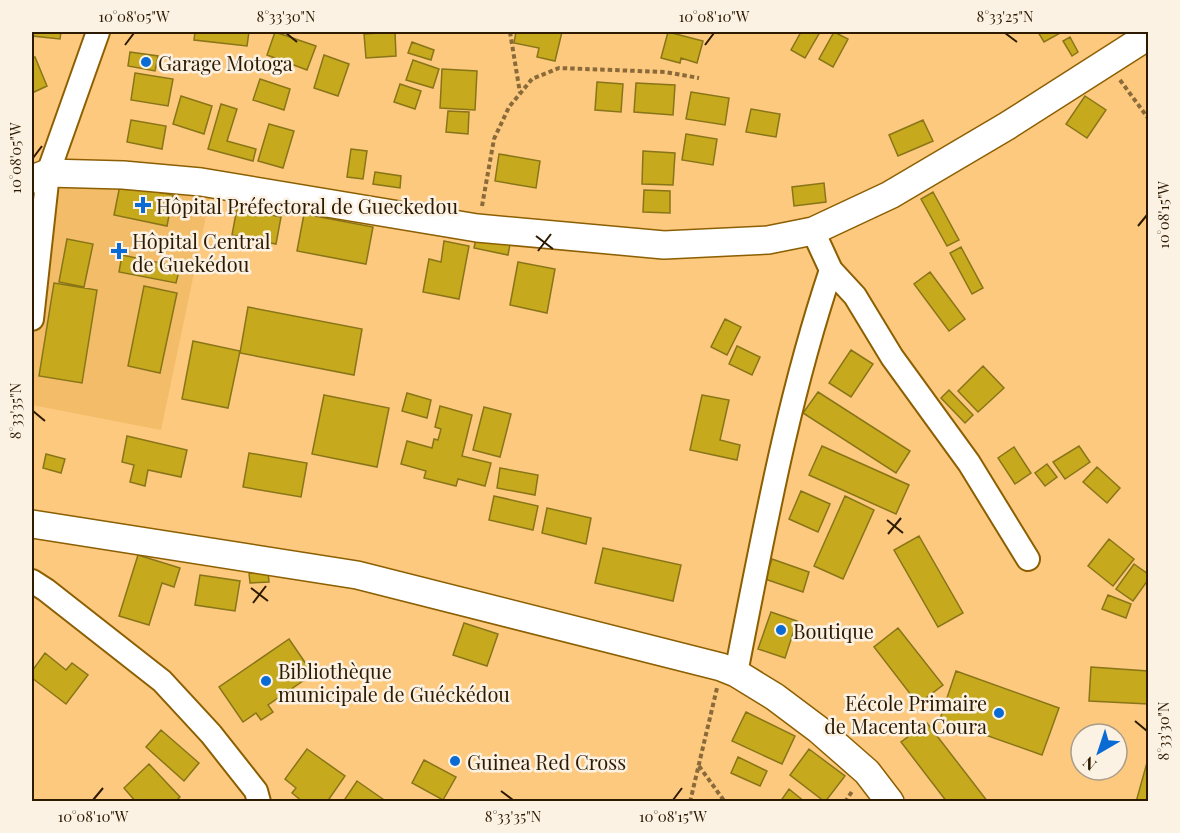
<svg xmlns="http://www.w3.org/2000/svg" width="1180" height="833" font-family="'Playfair Display',serif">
	<rect width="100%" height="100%" fill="#fcc97f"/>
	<path fill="#f3bc69" d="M 48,173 L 213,183 L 161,430 L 32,405 L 32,319 Z"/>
	<path fill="#c6a91d" stroke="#897518" stroke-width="1.5" d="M 32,32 L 61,32 L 60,39 L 32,36 Z
		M 195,32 L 249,32 L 247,46 L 194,40 Z
		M 275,32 L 316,46 L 307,70 L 267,55 Z
		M 395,32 L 396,56 L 366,58 L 364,34 Z
		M 516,32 L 562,32 L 555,61 L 537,57 L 539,48 L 514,43 Z
		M 668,32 L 703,41 L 697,63 L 681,58 L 680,63 L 661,58 Z
		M 801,32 L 820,32 L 805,58 L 791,50 Z
		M 834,32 L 848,39 L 833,67 L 819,59 Z
		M 1038,32 L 1062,32 L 1044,42 Z
		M 1070,37 L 1078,52 L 1072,56 L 1063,41 Z
		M 412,42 L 434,50 L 431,60 L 408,53 Z
		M 130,52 L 158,56 L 155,71 L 128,66 Z
		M 324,55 L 349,64 L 338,96 L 314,88 Z
		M 35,57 L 47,86 L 32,93 L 32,58 Z
		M 413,60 L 439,69 L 433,88 L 406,80 Z
		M 442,69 L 477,71 L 475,110 L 440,108 Z
		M 135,73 L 173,79 L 168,106 L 131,100 Z
		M 260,79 L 290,89 L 284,110 L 253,100 Z
		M 597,82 L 623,84 L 621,112 L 595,110 Z
		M 636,83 L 675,85 L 673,115 L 634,112 Z
		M 400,84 L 421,91 L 415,109 L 394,102 Z
		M 691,92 L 729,98 L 725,125 L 686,119 Z
		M 181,96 L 212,106 L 204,134 L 173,124 Z
		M 1085,96 L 1106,110 L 1087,138 L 1066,124 Z
		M 221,104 L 237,109 L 227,141 L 256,149 L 253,161 L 208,149 Z
		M 751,109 L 780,114 L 776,137 L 746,132 Z
		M 448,111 L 469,112 L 468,134 L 446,132 Z
		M 131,120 L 166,126 L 162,149 L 127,142 Z
		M 923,120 L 933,141 L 898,156 L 889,135 Z
		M 269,124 L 294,131 L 283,168 L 258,161 Z
		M 686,134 L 717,139 L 713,165 L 682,160 Z
		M 351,149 L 367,151 L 363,179 L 347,177 Z
		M 643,151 L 675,153 L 673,185 L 642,184 Z
		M 499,154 L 540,161 L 536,188 L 495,181 Z
		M 375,172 L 401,176 L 400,188 L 373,184 Z
		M 824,183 L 826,202 L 794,206 L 792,187 Z
		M 120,185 L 173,195 L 167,226 L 114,215 Z
		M 644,190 L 670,191 L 670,213 L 643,212 Z
		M 933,192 L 959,240 L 947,246 L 921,199 Z
		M 237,208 L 281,217 L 276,244 L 232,235 Z
		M 304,214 L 373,227 L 366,264 L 297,251 Z
		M 476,238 L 510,244 L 508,255 L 474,248 Z
		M 67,239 L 93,244 L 84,287 L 59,282 Z
		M 444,241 L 469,246 L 459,299 L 423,292 L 429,259 L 441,262 Z
		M 961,247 L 983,288 L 972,294 L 950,253 Z
		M 122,255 L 180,267 L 176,283 L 119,272 Z
		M 518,262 L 555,269 L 547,313 L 510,305 Z
		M 930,272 L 965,319 L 949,331 L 914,284 Z
		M 54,283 L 97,290 L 82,383 L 39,376 Z
		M 144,286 L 177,293 L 160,373 L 128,366 Z
		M 248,307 L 362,329 L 354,375 L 240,353 Z
		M 725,319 L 741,327 L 727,355 L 711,347 Z
		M 193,341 L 240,351 L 228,408 L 182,399 Z
		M 737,346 L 760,357 L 752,375 L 729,364 Z
		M 851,350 L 873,364 L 851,397 L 829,383 Z
		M 983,366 L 1004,388 L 978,412 L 958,391 Z
		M 949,390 L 973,415 L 965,423 L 941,398 Z
		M 818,392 L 910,451 L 896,473 L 803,413 Z
		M 407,393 L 431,400 L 427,418 L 402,411 Z
		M 324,395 L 389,408 L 377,467 L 312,454 Z
		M 702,395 L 729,400 L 720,440 L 740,445 L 737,460 L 690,450 Z
		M 440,406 L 472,415 L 462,456 L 491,463 L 485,486 L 458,479 L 456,486 L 424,478 L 426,471 L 401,464 L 407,441 L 432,448 L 434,439 L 438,440 L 441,429 L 435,427 Z
		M 484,407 L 511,414 L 500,457 L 473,450 Z
		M 127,436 L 187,450 L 181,477 L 148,470 L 145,486 L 130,482 L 134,465 L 122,462 Z
		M 822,446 L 909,485 L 896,514 L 809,475 Z
		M 1079,446 L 1090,462 L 1065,479 L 1053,462 Z
		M 1014,447 L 1031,473 L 1015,484 L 998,458 Z
		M 249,453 L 307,463 L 301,497 L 243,487 Z
		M 46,454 L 65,459 L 61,473 L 43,468 Z
		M 1047,464 L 1057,477 L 1045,486 L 1035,473 Z
		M 1097,467 L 1120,488 L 1107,503 L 1083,482 Z
		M 500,468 L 538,475 L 535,495 L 497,488 Z
		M 801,491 L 830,504 L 818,532 L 789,519 Z
		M 494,496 L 538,506 L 533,530 L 489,520 Z
		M 845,496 L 874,510 L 843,579 L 814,566 Z
		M 547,508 L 591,518 L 586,544 L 542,533 Z
		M 919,536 L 963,613 L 938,627 L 894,550 Z
		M 1109,539 L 1134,559 L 1113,586 L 1088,566 Z
		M 603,548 L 681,565 L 673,601 L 595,583 Z
		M 138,555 L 180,568 L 174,587 L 162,583 L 149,625 L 119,616 Z
		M 772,559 L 809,572 L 803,592 L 765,579 Z
		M 1134,564 L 1148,574 L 1148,580 L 1133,601 L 1116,589 Z
		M 268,572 L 269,582 L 250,583 L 249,573 Z
		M 200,575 L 240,581 L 235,611 L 195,605 Z
		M 1108,595 L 1131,604 L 1126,618 L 1102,609 Z
		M 771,612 L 797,621 L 785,658 L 758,649 Z
		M 464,623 L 498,634 L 487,666 L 453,655 Z
		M 898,628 L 943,685 L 918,704 L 874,647 Z
		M 289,639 L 313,674 L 268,705 L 273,712 L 261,720 L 256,713 L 243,722 L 219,687 Z
		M 45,653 L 66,670 L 72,663 L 88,675 L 66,704 L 32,678 L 32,671 Z
		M 1091,667 L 1148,671 L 1148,704 L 1089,701 Z
		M 956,671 L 1059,708 L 1042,755 L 940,719 Z
		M 746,712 L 795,736 L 782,764 L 732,741 Z
		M 927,723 L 988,802 L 947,802 L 901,742 Z
		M 161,730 L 199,763 L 184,781 L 146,747 Z
		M 307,749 L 345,776 L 327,802 L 303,802 L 292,793 L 296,788 L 285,779 Z
		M 809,749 L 845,776 L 825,802 L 790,775 Z
		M 738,757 L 767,771 L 760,786 L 731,773 Z
		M 1148,759 L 1148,802 L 1136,802 Z
		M 424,760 L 456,777 L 443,800 L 412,783 Z
		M 149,764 L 180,797 L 175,802 L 136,802 L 124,788 Z
		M 357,781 L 387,802 L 343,802 Z
		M 789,789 L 805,802 L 780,802 Z"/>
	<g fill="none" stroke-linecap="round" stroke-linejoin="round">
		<g stroke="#8c5f02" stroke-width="26">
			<path id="minor" d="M 831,270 L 855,296 L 892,357 L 969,463 L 1028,559
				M 32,319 L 48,173 L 98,32
				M 32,581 L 46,590 L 162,681 L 211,734 L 256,791 L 259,802
				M 736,673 C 763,537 787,401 831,270 L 813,231"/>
		</g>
		<g stroke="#8c5f02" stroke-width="30">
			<path id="major" d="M 32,179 L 48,173 L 123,175 L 201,182 L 477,228 L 664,245 L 768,240 L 813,231 L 890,195 L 1007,126 L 1148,36
				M 32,524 L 357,575 L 721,667 L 736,673 L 775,697 L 819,730 L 867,772 L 890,802"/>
		</g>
		<path stroke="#8b6a3a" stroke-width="4" stroke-dasharray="4.5 3" stroke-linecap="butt" d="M 510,32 L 520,93
			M 1120,80 L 1148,118
			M 482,206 L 494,139 L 509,107 L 532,79 L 559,68 L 665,72 L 699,78
			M 699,766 L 725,802
			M 690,802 L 717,688
			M 845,802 L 853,790"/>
		<use href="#minor" stroke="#fff" stroke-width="22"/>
		<use href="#major" stroke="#fff" stroke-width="27"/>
	</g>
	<path fill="none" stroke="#2d1a00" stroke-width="2" d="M 286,33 L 297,42M 1005,33 L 1017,42M 125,45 L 134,33M 705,45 L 714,33M 33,158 L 42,146M 1138,226 L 1147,215M 536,236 L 553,249M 538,251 L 551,234M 33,411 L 45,421M 887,520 L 903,533M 888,534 L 901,518M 251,588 L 268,601M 253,603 L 266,586M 1135,721 L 1147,731M 501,791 L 513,800M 93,800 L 103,788M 673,800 L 682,788"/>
	<g fill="#096bd3" stroke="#fcf2e4" stroke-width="2">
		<circle cx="146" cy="62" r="6"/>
		<path d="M140 196h6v6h6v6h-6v6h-6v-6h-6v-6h6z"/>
		<path d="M116 242h6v6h6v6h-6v6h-6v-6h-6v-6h6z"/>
		<circle cx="781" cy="630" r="6"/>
		<circle cx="266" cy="681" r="6"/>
		<circle cx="999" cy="713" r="6"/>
		<circle cx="455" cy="761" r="6"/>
	</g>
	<g text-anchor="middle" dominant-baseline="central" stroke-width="5" stroke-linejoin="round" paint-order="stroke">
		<g font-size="20" fill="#2d1a00" stroke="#fcf2e4" text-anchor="start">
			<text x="158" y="62">Garage Motoga</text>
			<text x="156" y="205">Hôpital Préfectoral de Gueckedou</text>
			<text x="132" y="240">Hôpital Central<tspan x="132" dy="23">de Guekédou</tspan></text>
			<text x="793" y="630">Boutique</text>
			<text x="278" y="670">Bibliothèque<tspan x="278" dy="23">municipale de Guéckédou</tspan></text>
			<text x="987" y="702" text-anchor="end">Eécole Primaire<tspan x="987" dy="23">de Macenta Coura</tspan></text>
			<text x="467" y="761">Guinea Red Cross</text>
		</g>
	</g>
	<rect width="1180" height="833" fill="none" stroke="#fcf2e4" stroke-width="66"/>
	<g transform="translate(1099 752) rotate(219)"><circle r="28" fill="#fcf2e4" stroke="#a99c89" stroke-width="1.5"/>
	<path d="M0-4.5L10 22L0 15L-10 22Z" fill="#096bd3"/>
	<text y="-9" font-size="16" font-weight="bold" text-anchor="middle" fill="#2d1a00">N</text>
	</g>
	<rect x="33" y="33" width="1114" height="767" fill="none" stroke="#2d1a00" stroke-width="2"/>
	<g font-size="15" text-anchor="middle" fill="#2d1a00">
		<text x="134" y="22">10°08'05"W</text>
		<text x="286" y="22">8°33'30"N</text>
		<text x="714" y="22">10°08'10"W</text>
		<text x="1005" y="22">8°33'25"N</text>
		<text transform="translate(16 158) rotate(-90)" y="5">10°08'05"W</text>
		<text transform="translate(1164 215) rotate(-90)" y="5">10°08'15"W</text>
		<text transform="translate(16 411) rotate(-90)" y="5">8°33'35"N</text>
		<text transform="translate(1164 731) rotate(-90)" y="5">8°33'30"N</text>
		<text x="93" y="822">10°08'10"W</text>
		<text x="513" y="822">8°33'35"N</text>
		<text x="673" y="822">10°08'15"W</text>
	</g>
</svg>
